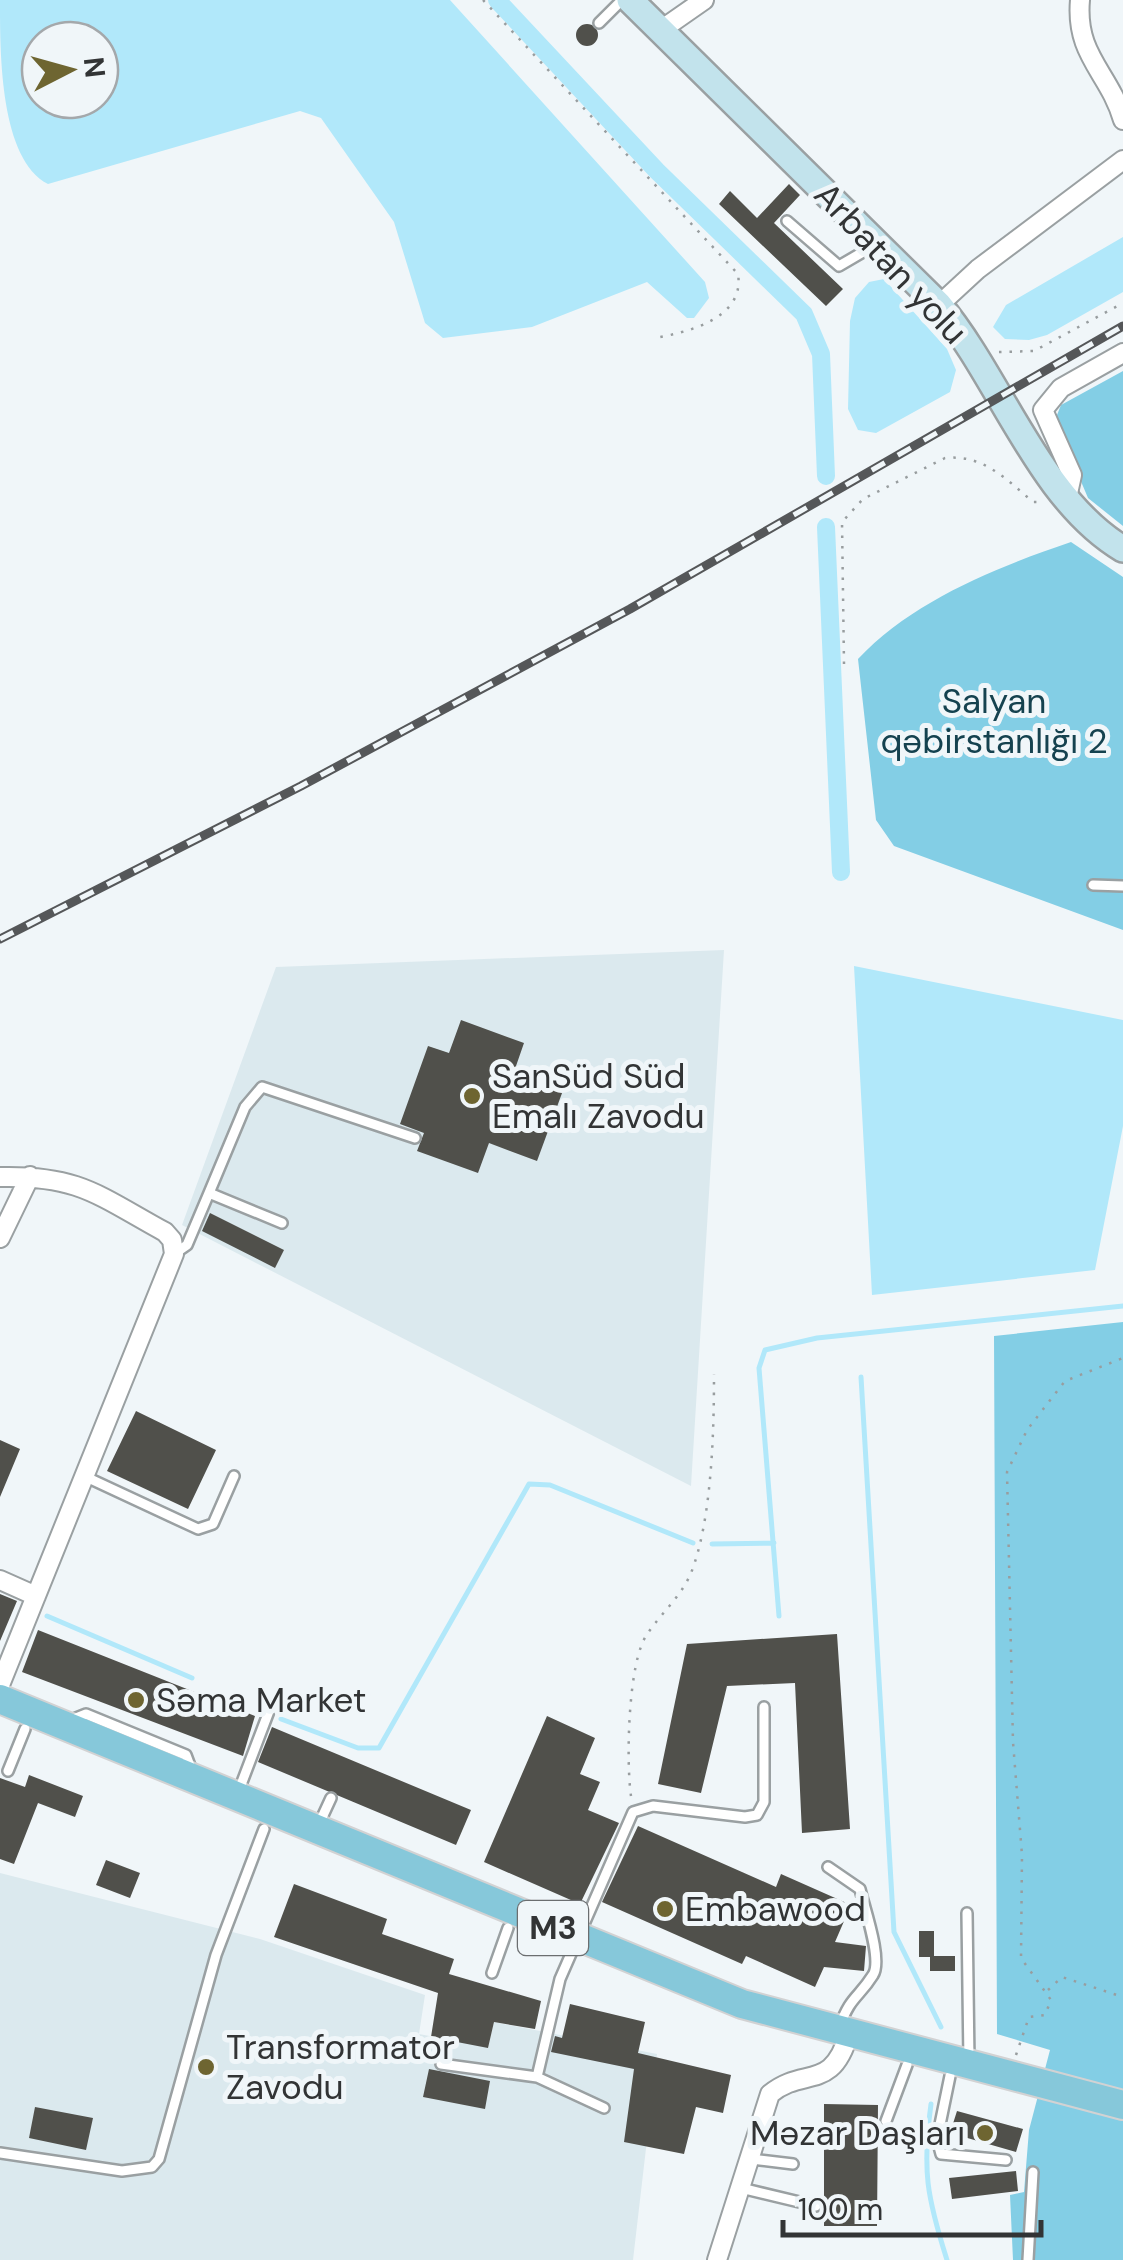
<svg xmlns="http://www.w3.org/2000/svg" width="1123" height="2260" font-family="'DM Sans',sans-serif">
	<rect width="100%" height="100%" fill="#f0f6f9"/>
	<path fill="#dbe9ee" d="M 724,950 L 691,1486 L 182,1225 L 276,967 Z
		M 0,1873 L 260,1939 L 425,1995 L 419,2034 L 488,2047 L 494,2022 L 657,2054 L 633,2260 L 0,2260 Z"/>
	<path fill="#83cee5" d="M 1123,371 L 1123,526 L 1088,498 L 1055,420 L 1061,405 Z
		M 1071,542 L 1123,577 L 1123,930 L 894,846 L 876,820 L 858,659 C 912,601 997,567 1071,542 Z
		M 1123,1322 L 1123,2260 L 1013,2260 L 1010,2195 L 1024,2192 L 1029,2130 L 1050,2050 L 997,2034 L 994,1336 Z"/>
	<path fill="#b1e8fa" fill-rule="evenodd" d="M 0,0 L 450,0 L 705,282 L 709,298 L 694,318 L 687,318 L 647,282 L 532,327 L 443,338 L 425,323 L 394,222 L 321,118 L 300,111 L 48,184 C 0,159 0,55 0,0 ZM 40,40 L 100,40 L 100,100 L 40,100 Z
		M 1123,237 L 1123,292 L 1047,335 L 1029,340 L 1005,339 L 993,327 L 1006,305 Z
		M 884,279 L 947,349 L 956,370 L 950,392 L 876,433 L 858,430 L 848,409 L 850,321 L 855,298 L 869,282 Z
		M 854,966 L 1123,1020 L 1123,1126 L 1095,1270 L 872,1295 Z"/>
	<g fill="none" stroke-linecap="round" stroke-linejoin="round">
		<path stroke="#b1e8fa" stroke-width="5" d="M 861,1377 L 894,1932 L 941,2027
			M 712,1544 L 774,1543
			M 47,1616 L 192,1678
			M 779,1616 L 759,1368 L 765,1350 L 817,1338 L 1123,1306
			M 281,1719 L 358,1748 L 379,1748 L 529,1484 L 550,1485 L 693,1543
			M 931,2104 C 922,2171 927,2197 947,2260"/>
		<path stroke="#b1e8fa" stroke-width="18" d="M 497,0 L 657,171 L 804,314 L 821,354 L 826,476
			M 826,527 L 841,872"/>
	</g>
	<path fill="#50504b" d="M576 35a11 11 0 1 1 22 0a11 11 0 1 1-22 0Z
		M 789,184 L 800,195 L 774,223 L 843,289 L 826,306 L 719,204 L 730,191 L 757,218 Z
		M 461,1020 L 524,1043 L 516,1066 L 565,1085 L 537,1161 L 489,1143 L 478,1173 L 417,1151 L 424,1133 L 400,1124 L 428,1046 L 449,1053 Z
		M 210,1213 L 284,1250 L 275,1268 L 202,1231 Z
		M 136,1411 L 216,1450 L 188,1509 L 107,1471 Z
		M 0,1440 L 20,1449 L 0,1497 Z
		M 0,1594 L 17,1601 L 0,1641 Z
		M 38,1630 L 255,1716 L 243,1756 L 22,1672 Z
		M 837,1634 L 850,1829 L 802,1833 L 795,1683 L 727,1686 L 701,1793 L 658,1784 L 687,1644 Z
		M 547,1716 L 595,1738 L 580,1774 L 600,1782 L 588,1810 L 619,1823 L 580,1904 L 484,1862 Z
		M 272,1727 L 471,1810 L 456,1845 L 258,1762 Z
		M 29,1775 L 83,1796 L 75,1817 L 38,1803 L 14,1864 L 0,1859 L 0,1778 L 25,1787 Z
		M 638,1826 L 776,1887 L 781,1874 L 851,1905 L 835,1942 L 866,1946 L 864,1971 L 824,1967 L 815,1987 L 746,1956 L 742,1964 L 602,1902 Z
		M 106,1860 L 140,1873 L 130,1898 L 96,1885 Z
		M 294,1884 L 387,1919 L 382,1934 L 454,1959 L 449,1974 L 541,2001 L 535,2029 L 494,2022 L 488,2048 L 431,2037 L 438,1993 L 274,1937 Z
		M 919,1931 L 934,1931 L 934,1956 L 955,1956 L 955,1971 L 930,1971 L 930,1957 L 919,1957 Z
		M 570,2004 L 645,2022 L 638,2053 L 731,2075 L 723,2113 L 696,2107 L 684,2154 L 624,2142 L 634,2069 L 551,2052 L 555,2036 L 562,2038 Z
		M 429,2069 L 490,2081 L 485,2109 L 423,2097 Z
		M 824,2104 L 878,2105 L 877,2226 L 824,2226 Z
		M 35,2107 L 93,2118 L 86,2150 L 29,2138 Z
		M 957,2111 L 1023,2129 L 1016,2152 L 950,2133 Z
		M 1016,2171 L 1018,2191 L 952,2199 L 949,2178 Z"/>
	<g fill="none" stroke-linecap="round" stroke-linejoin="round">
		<g stroke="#9aa0a2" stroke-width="14">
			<path id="lane" d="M 599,23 L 622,0
				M 787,221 L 839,266 L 875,245
				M 1093,885 L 1123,886
				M 209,1193 L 245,1107 L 262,1087 L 415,1138
				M 174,1254 L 187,1245 L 209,1193 L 282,1223
				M 84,1476 L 198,1529 L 213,1524 L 234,1476
				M 66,1722 L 86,1714 L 186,1755 L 192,1771
				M 8,1771 L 25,1729
				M 239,1790 L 271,1706
				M 319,1824 L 331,1798
				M 828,1867 L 860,1889 C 864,1907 883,1960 873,1975 C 858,1999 851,1995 839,2028
				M 967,1913 L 969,2062
				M 492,1973 L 508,1928
				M 441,2064 L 537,2077
				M 950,2076 L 937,2139 L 941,2154 L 1006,2160
				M 604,2108 L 537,2077 L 560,1979 L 633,1812 L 653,1806 L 745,1817 L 757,1815 L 764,1802 L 764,1707
				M 886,2121 L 907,2065
				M 0,2153 L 122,2171 L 152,2167 L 159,2159 L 216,1955 L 264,1829
				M 751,2159 L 793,2164
				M 741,2188 L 816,2206
				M 1028,2260 L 1033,2172"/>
		</g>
		<g stroke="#9aa0a2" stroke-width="22">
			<path id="street" d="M 1080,0 C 1075,56 1109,72 1123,120
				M 661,30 L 704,0
				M 939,305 L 978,269 L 1123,160
				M 1067,498 L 1072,475 L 1043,410 L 1061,388 L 1123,353
				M 0,1177 C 79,1175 99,1196 165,1232 L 172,1240 L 174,1254 L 0,1685
				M 0,1238 L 30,1176
				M 0,1580 L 36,1596
				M 717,2260 L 770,2094 C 804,2066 832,2093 849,2033"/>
		</g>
		<g stroke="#9aa0a2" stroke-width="30">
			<path id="secondary" d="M 630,0 L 939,305 C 1001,379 1039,499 1123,549"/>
		</g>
		<g stroke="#d2d2d3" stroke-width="32">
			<path id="primary" d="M 0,1699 L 742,2004 L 1123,2105"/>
		</g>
		<path stroke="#989d9f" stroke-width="2.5" stroke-dasharray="2.5 8" stroke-linecap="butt" d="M 483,0 L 738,274 C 745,318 689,332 655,338
			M 999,352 L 1034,351 L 1123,303
			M 844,664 L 842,522 L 863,499 L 945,458 C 983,454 1006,479 1033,502 L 1044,502
			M 631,1796 C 626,1762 628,1664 646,1636 C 660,1614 681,1597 691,1573 C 712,1520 714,1430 714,1374
			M 1048,1990 L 1062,1977 L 1123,1997
			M 1016,2055 L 1029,2017 L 1045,2015 L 1051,2000 L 1021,1958 L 1022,1855 L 1013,1742 L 1007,1472 L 1027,1430 L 1065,1381 L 1123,1358"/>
		<use href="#lane" stroke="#fff" stroke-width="9"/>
		<use href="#street" stroke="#fff" stroke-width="18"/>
		<use href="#secondary" stroke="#c2e3ec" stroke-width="25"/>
		<use href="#primary" stroke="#86c8da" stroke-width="28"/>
		<g stroke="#555759" stroke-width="9">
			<path id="rail" d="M 0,939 L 301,786 L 630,609 L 1123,326"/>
		</g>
		<use href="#rail" stroke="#f0f6f9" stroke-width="5" stroke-dasharray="15" stroke-linecap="butt"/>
	</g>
	<g fill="#6e6531" stroke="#f0f6f9" stroke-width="4">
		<circle cx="472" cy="1096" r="10"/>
		<circle cx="136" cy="1700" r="10"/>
		<circle cx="665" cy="1909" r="10"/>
		<circle cx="206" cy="2067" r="10"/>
		<circle cx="985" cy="2133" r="10"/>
	</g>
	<g text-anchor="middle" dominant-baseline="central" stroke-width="10" stroke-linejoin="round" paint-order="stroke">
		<rect fill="#f0f6f9" stroke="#6b6e70" stroke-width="2.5" x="518" y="1901" width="70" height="54" rx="8"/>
		<g font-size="32" font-weight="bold" fill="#323435">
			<text x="553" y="1928">M3</text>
		</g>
		<g font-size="35" fill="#323435" stroke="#f0f6f9">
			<text transform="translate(891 263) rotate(47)">Arbatan yolu</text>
		</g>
		<g font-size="35" fill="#15424f" stroke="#f0f6f9">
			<text x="994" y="701">Salyan<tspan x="994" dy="40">qəbirstanlığı 2</tspan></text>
		</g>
		<g font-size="35" fill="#323435" stroke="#f0f6f9" text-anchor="start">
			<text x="492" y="1076">SanSüd Süd<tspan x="492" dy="40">Emalı Zavodu</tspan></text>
			<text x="156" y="1700">Səma Market</text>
			<text x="685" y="1909">Embawood</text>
			<text x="226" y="2047">Transformator<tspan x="226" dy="40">Zavodu</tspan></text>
			<text x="965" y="2133" text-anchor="end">Məzar Daşları</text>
		</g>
	</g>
	<g transform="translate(70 70) rotate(84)"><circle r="48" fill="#f0f6f9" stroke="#a4a8ab" stroke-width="2.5"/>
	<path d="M0-8L18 38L0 25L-18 38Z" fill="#6e6531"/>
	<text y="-15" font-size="28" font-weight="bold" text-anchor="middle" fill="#323435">N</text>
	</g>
	<path d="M783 2220v15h258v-15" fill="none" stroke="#323435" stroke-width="5"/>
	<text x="798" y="2220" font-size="30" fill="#323435" stroke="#f0f6f9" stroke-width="8" paint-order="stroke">100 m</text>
</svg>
